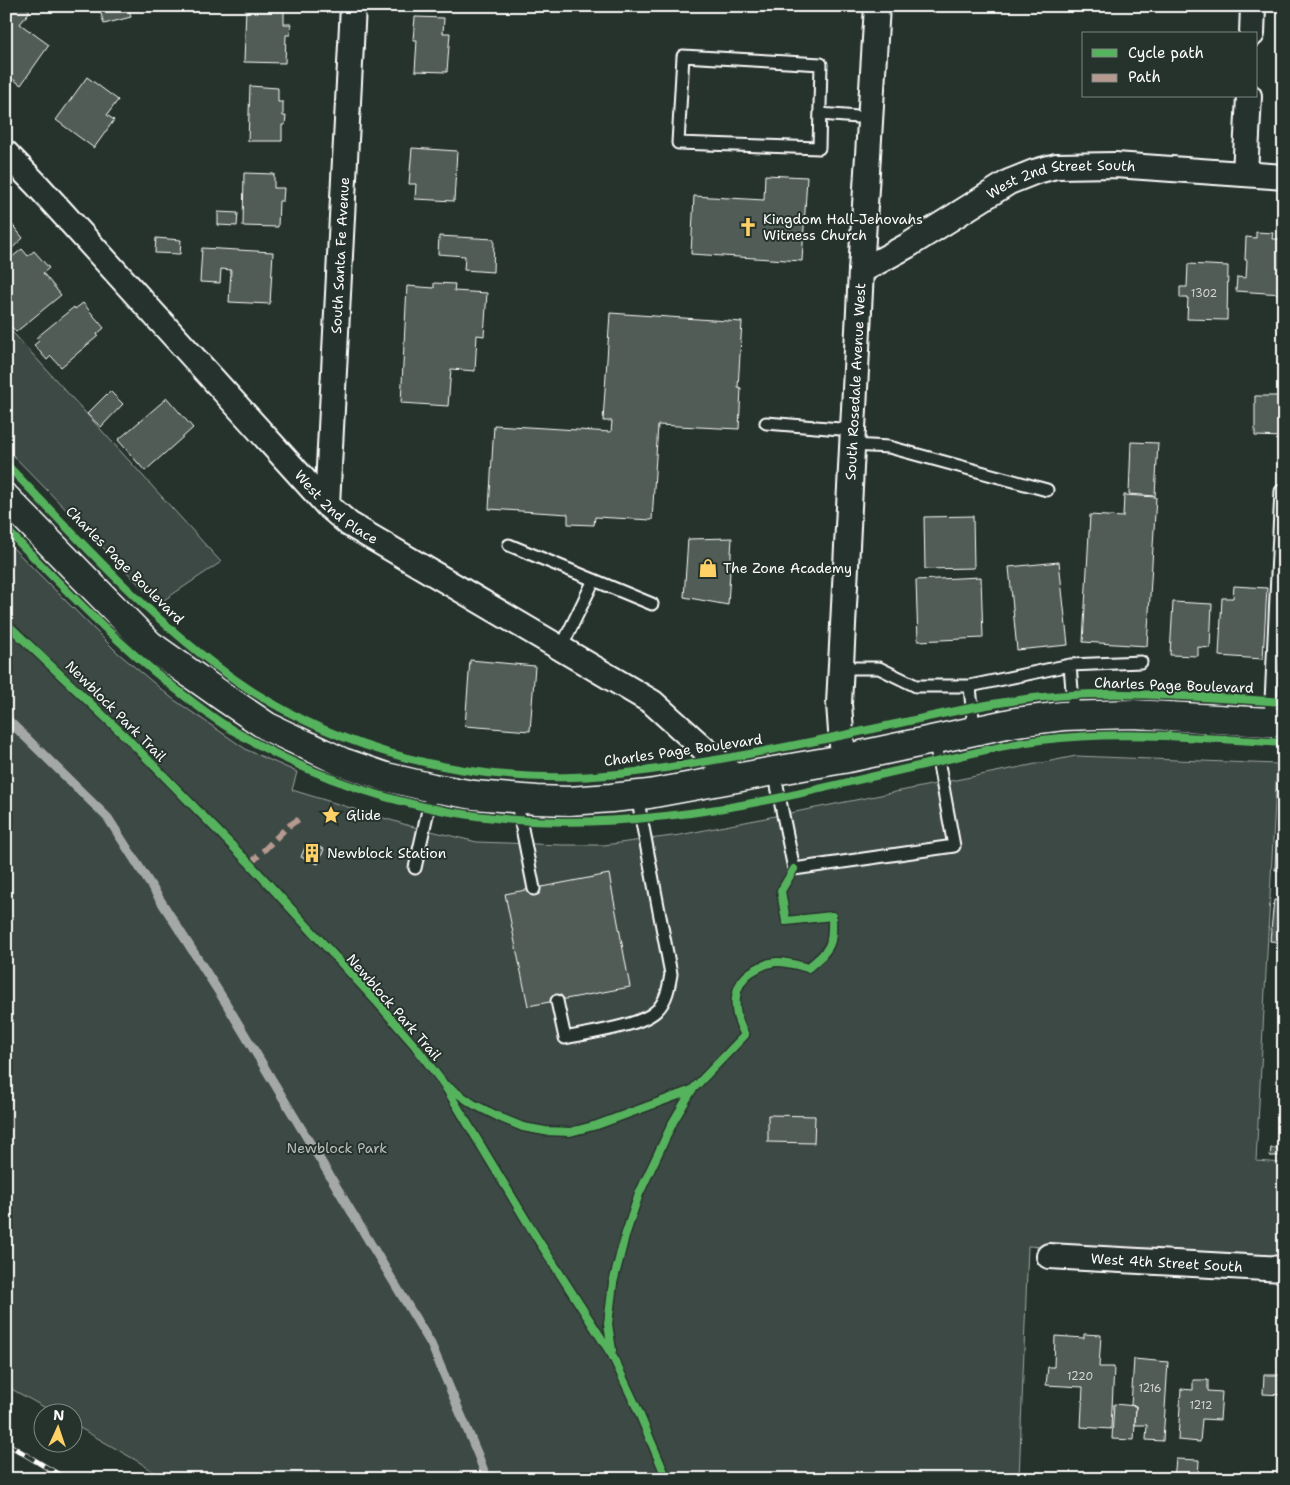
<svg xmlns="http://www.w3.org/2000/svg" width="1290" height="1485" font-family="'Shantell Sans',sans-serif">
	<rect width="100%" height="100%" fill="#26332d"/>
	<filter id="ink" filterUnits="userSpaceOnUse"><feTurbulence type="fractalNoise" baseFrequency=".02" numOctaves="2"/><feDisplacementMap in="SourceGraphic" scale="10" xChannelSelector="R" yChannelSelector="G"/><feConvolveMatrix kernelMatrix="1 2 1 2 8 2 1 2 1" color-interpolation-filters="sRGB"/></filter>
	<g filter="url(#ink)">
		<path fill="#3e4944" stroke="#9ea4a2" d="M 6,325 L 221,562 L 158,604 L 6,448 Z
			M 6,541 L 118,653 L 173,699 L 247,750 L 297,772 L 292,790 L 410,826 L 477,842 L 563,845 L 604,845 L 680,835 L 1076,756 L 1277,764 L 1256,1161 L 1284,1163 L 1284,1261 L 1028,1246 L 1019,1479 L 164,1479 L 139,1462 L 73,1424 L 72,1412 L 53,1412 L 6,1386 Z"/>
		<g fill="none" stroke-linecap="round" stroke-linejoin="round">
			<path stroke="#a4a9a7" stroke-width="9" d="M 6,718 L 108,818 L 224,1000 L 431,1344 L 478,1455 L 487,1479"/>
		</g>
		<path fill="#515c57" stroke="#fff" d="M 6,6 L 24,6 L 30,11 L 20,24 L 49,45 L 21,85 L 10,77 L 8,80 L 6,79 Z
			M 53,6 L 78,6 L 78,10 L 53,9 Z
			M 102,6 L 128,6 L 131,17 L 104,24 L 99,7 Z
			M 246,7 L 284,8 L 284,24 L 291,24 L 290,35 L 286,35 L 285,63 L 244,62 Z
			M 415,17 L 444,18 L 443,33 L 450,33 L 447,72 L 415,71 L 417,40 L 413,40 Z
			M 87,77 L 118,100 L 107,115 L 114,120 L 94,148 L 56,120 Z
			M 250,86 L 278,88 L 278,102 L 283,102 L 283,116 L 286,116 L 285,125 L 282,125 L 282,141 L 248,141 Z
			M 412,148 L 457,151 L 454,201 L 415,199 L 416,184 L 409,184 Z
			M 244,173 L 274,174 L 274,188 L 284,188 L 283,201 L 279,201 L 278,227 L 243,226 Z
			M 765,175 L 807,177 L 802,261 L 691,254 L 694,196 L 764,200 Z
			M 218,212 L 238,213 L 237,226 L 218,225 Z
			M 6,217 L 23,238 L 6,254 Z
			M 1256,232 L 1273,233 L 1272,239 L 1284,239 L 1282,294 L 1236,291 L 1237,277 L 1246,278 L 1247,260 L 1245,260 L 1246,237 L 1256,238 Z
			M 439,236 L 494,239 L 493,272 L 464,270 L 465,256 L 438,254 Z
			M 156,238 L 181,240 L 180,254 L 155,253 Z
			M 202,248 L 273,252 L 270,304 L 229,302 L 231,270 L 221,269 L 220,283 L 200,282 Z
			M 22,249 L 28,256 L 34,251 L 49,268 L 43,273 L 61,295 L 16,332 L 6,320 L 6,262 Z
			M 1188,264 L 1228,266 L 1227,320 L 1187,319 L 1188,298 L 1180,298 L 1180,287 L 1187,287 Z
			M 434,283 L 455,284 L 454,291 L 487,293 L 484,336 L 477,335 L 475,371 L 451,369 L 448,406 L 401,403 L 407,286 L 434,288 Z
			M 83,303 L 104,328 L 97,334 L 98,336 L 61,367 L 51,356 L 47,360 L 34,345 L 39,341 L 36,338 L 74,307 L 75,309 Z
			M 610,313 L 742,322 L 738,387 L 741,388 L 739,429 L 658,425 L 652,520 L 595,517 L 594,525 L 568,524 L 568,514 L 489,509 L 494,425 L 611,432 L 612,421 L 603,421 Z
			M 110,391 L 123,404 L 101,427 L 87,414 Z
			M 1255,396 L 1284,396 L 1284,437 L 1255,436 Z
			M 167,398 L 193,428 L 145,471 L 118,440 Z
			M 1131,442 L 1158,443 L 1155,496 L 1129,494 Z
			M 1124,495 L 1156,497 L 1147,646 L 1083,642 L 1090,515 L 1123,517 Z
			M 973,516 L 974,568 L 925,569 L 924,517 Z
			M 732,538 L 728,605 L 684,597 L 688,539 Z
			M 1059,562 L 1068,645 L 1017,650 L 1009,567 Z
			M 981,577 L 983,638 L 918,641 L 916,580 Z
			M 1234,586 L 1267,588 L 1263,659 L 1219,656 L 1222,598 L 1233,598 Z
			M 1173,602 L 1212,604 L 1210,648 L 1198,647 L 1198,656 L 1170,655 Z
			M 470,660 L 535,666 L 530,731 L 465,726 Z
			M 1283,781 L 1284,781 L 1284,820 L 1280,820 L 1282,800 L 1277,800 L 1278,784 L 1283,785 Z
			M 1276,841 L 1284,841 L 1284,870 L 1275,870 Z
			M 307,843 L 324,849 L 318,864 L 301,857 Z
			M 609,874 L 630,987 L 528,1006 L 505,894 Z
			M 1274,900 L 1284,901 L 1284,942 L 1270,941 Z
			M 768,1115 L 815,1116 L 814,1143 L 768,1142 Z
			M 1271,1148 L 1280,1148 L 1279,1156 L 1270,1156 Z
			M 1084,1334 L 1101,1335 L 1099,1367 L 1114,1367 L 1111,1429 L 1081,1427 L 1083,1387 L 1046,1385 L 1048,1367 L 1054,1367 L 1055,1336 L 1084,1338 Z
			M 1134,1359 L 1168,1362 L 1163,1441 L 1146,1440 L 1147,1425 L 1135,1425 L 1136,1406 L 1131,1405 Z
			M 1264,1375 L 1284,1375 L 1284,1395 L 1263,1394 Z
			M 1193,1380 L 1208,1380 L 1208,1391 L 1222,1392 L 1220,1420 L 1202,1419 L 1200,1442 L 1178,1440 L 1181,1389 L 1193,1390 Z
			M 1114,1404 L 1136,1406 L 1134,1440 L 1112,1439 Z
			M 1176,1459 L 1199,1460 L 1198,1479 L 1174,1479 Z"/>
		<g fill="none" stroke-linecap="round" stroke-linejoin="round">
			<g stroke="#fff" stroke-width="15">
				<path id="lane" d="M 683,56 L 821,64 L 819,148 L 678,143 Z
					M 820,114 L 870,118
					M 766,423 L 853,430
					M 852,445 L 889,447 L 1047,490
					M 509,545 L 652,604
					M 561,648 L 594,580
					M 1070,665 L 1074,715
					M 841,668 L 879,668 L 916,686 L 970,686 L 1070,665 L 1141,662
					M 970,686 L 974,730
					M 1270,722 L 1281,491
					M 774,771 L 794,869 L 954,846 L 934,738
					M 516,798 L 534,889
					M 415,868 L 433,788
					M 557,1001 L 565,1038 C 588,1033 642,1026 657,1010 C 667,1000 669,986 671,974 L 637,796"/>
			</g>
			<g stroke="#fff" stroke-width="28">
				<g id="street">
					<path d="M 1252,34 L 1253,6"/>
					<path id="s1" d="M 6,153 L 38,186 L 327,505 L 349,524 L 652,702 L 736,778"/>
					<path d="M 1245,174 L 1249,96"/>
					<path id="s2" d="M 861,271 L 907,246 L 1009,182 L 1034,172 L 1056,166 L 1115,165 L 1284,177"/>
					<path id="s3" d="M 327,505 L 353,6"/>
					<path id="s4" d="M 843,759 L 839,704 L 861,271 L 877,6"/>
					<path id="s5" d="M 1049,1256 L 1284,1269"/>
				</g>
			</g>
			<g stroke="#fff" stroke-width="31">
				<path id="secondary" d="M 6,498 L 150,645 L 225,698 L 268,727 L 342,762 L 386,777 L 433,788 L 474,795 L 537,800 L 569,801 L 611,798 L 649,794 L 774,771 L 843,759 L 1016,722 L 1063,716 L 1133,714 L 1284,723"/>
			</g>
			<use href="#lane" stroke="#26332d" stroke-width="11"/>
			<use href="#street" stroke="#26332d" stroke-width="24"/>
			<use href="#secondary" stroke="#26332d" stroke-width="28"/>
			<g stroke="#fff" stroke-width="5.5">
				<path id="rail" d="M 6,1443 L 66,1479"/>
			</g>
			<use href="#rail" stroke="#26332d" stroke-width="4" stroke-dasharray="11" stroke-linecap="butt"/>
			<path stroke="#b69a8f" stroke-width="6" stroke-dasharray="12 6" stroke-linecap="butt" d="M 250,864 L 287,827 L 299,819"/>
			<g stroke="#26332d" stroke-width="11">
				<path id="cycleway" d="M 6,464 C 84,544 158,630 252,691 C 346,751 461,780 572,777 C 616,776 660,769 703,762 C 763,752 822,740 882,727 C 925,718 968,707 1012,701 C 1102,687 1193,697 1284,702
					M 6,529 C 60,584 112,639 172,686 C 192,702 212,718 234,731 C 415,839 597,838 797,794 C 845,783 892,772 940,761 C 973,753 1007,744 1041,740 C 1122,730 1203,738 1284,743
					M 6,623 L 128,739 L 250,864 L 376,1001 L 415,1046 L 443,1083 L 535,1235 L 612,1355 L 636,1406 L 667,1479
					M 447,1086 L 473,1104 L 501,1118 L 523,1127 L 545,1131 L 570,1132 L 597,1125 L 692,1090
					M 612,1350 L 608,1324 L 613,1283 L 625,1236 L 639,1194 L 673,1122 L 692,1090 L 745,1035 C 733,1014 730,987 751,972 C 759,967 768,962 777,962 C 788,962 797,965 808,968 C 831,948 833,947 832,916 L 786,921 L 781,891 L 794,869"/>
			</g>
			<use href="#cycleway" stroke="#56b35d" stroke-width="8"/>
		</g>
	</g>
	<defs>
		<g id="church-bare" transform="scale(1.5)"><path d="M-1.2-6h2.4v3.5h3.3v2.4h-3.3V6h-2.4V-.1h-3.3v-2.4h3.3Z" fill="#ffd166" stroke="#26332d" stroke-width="2.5" paint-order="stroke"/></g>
		<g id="shop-bare" transform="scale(1.5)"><path d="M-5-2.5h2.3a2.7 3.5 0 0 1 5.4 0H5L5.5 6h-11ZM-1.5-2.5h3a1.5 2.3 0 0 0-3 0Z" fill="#ffd166" stroke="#26332d" stroke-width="2.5" paint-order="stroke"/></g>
		<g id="sight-bare" transform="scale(1.5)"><path d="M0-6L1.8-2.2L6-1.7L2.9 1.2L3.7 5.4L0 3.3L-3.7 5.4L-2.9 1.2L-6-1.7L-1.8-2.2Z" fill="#ffd166" stroke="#26332d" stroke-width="2.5" paint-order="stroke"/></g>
		<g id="building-bare" transform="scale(1.5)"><path d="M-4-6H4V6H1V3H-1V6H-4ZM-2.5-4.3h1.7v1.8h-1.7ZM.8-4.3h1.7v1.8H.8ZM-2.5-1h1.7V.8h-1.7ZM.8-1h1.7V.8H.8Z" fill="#ffd166" stroke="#26332d" stroke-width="2.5" paint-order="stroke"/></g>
	</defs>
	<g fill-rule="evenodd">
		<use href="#church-bare" x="748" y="227"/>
		<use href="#shop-bare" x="708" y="568"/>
		<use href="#sight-bare" x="331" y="815"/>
		<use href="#building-bare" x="312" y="853"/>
	</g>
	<g text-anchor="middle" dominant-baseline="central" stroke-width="4" stroke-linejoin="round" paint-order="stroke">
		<g font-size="11" fill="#d4d6d5">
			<text x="1204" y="293">1302</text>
			<text x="1080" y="1376">1220</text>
			<text x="1150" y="1388">1216</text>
			<text x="1201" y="1405">1212</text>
		</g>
		<g font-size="14" fill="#fff" stroke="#26332d">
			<text stroke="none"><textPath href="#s2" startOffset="225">West 2nd Street South</textPath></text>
			<text stroke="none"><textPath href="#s3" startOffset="250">South Santa Fe Avenue</textPath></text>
			<text stroke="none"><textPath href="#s4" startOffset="378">South Rosedale Avenue West</textPath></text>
			<text stroke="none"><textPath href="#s1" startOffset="485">West 2nd Place</textPath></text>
			<text transform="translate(125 565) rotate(45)">Charles Page Boulevard</text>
			<text transform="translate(1174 685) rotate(2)">Charles Page Boulevard</text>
			<text transform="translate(116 711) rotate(45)">Newblock Park Trail</text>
			<text transform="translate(683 750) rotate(-8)">Charles Page Boulevard</text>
			<text transform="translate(394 1007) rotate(49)">Newblock Park Trail</text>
			<text stroke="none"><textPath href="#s5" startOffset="118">West 4th Street South</textPath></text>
		</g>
		<g font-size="14" fill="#fff" stroke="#26332d" text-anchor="start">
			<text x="763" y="219">Kingdom Hall-Jehovahs<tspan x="763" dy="16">Witness Church</tspan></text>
			<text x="723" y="568">The Zone Academy</text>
			<text x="346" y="815">Glide</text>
			<text x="327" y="853">Newblock Station</text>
		</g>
		<g font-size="14" fill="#bbbfbe" stroke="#26332d">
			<text x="337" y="1148">Newblock Park</text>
		</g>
	</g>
	<rect width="1290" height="1485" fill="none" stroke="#26332d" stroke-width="25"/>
	<rect x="12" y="12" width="1265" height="1460" fill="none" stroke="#fff" stroke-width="2" filter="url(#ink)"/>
	<rect x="1082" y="32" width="175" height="65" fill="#26332d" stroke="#7d8581"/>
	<rect x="1092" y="49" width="25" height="8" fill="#56b35d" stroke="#7d8581"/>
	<text x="1128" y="58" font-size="15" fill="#ffffff">Cycle path</text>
	<rect x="1092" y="74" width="25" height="8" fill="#b69a8f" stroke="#7d8581"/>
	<text x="1128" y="82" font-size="15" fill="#ffffff">Path</text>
	<g transform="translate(58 1428) rotate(3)"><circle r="24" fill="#26332d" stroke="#7d8581"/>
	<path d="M0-4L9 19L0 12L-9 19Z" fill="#ffd166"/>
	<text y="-8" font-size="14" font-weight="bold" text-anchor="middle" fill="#ffffff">N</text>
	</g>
</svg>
